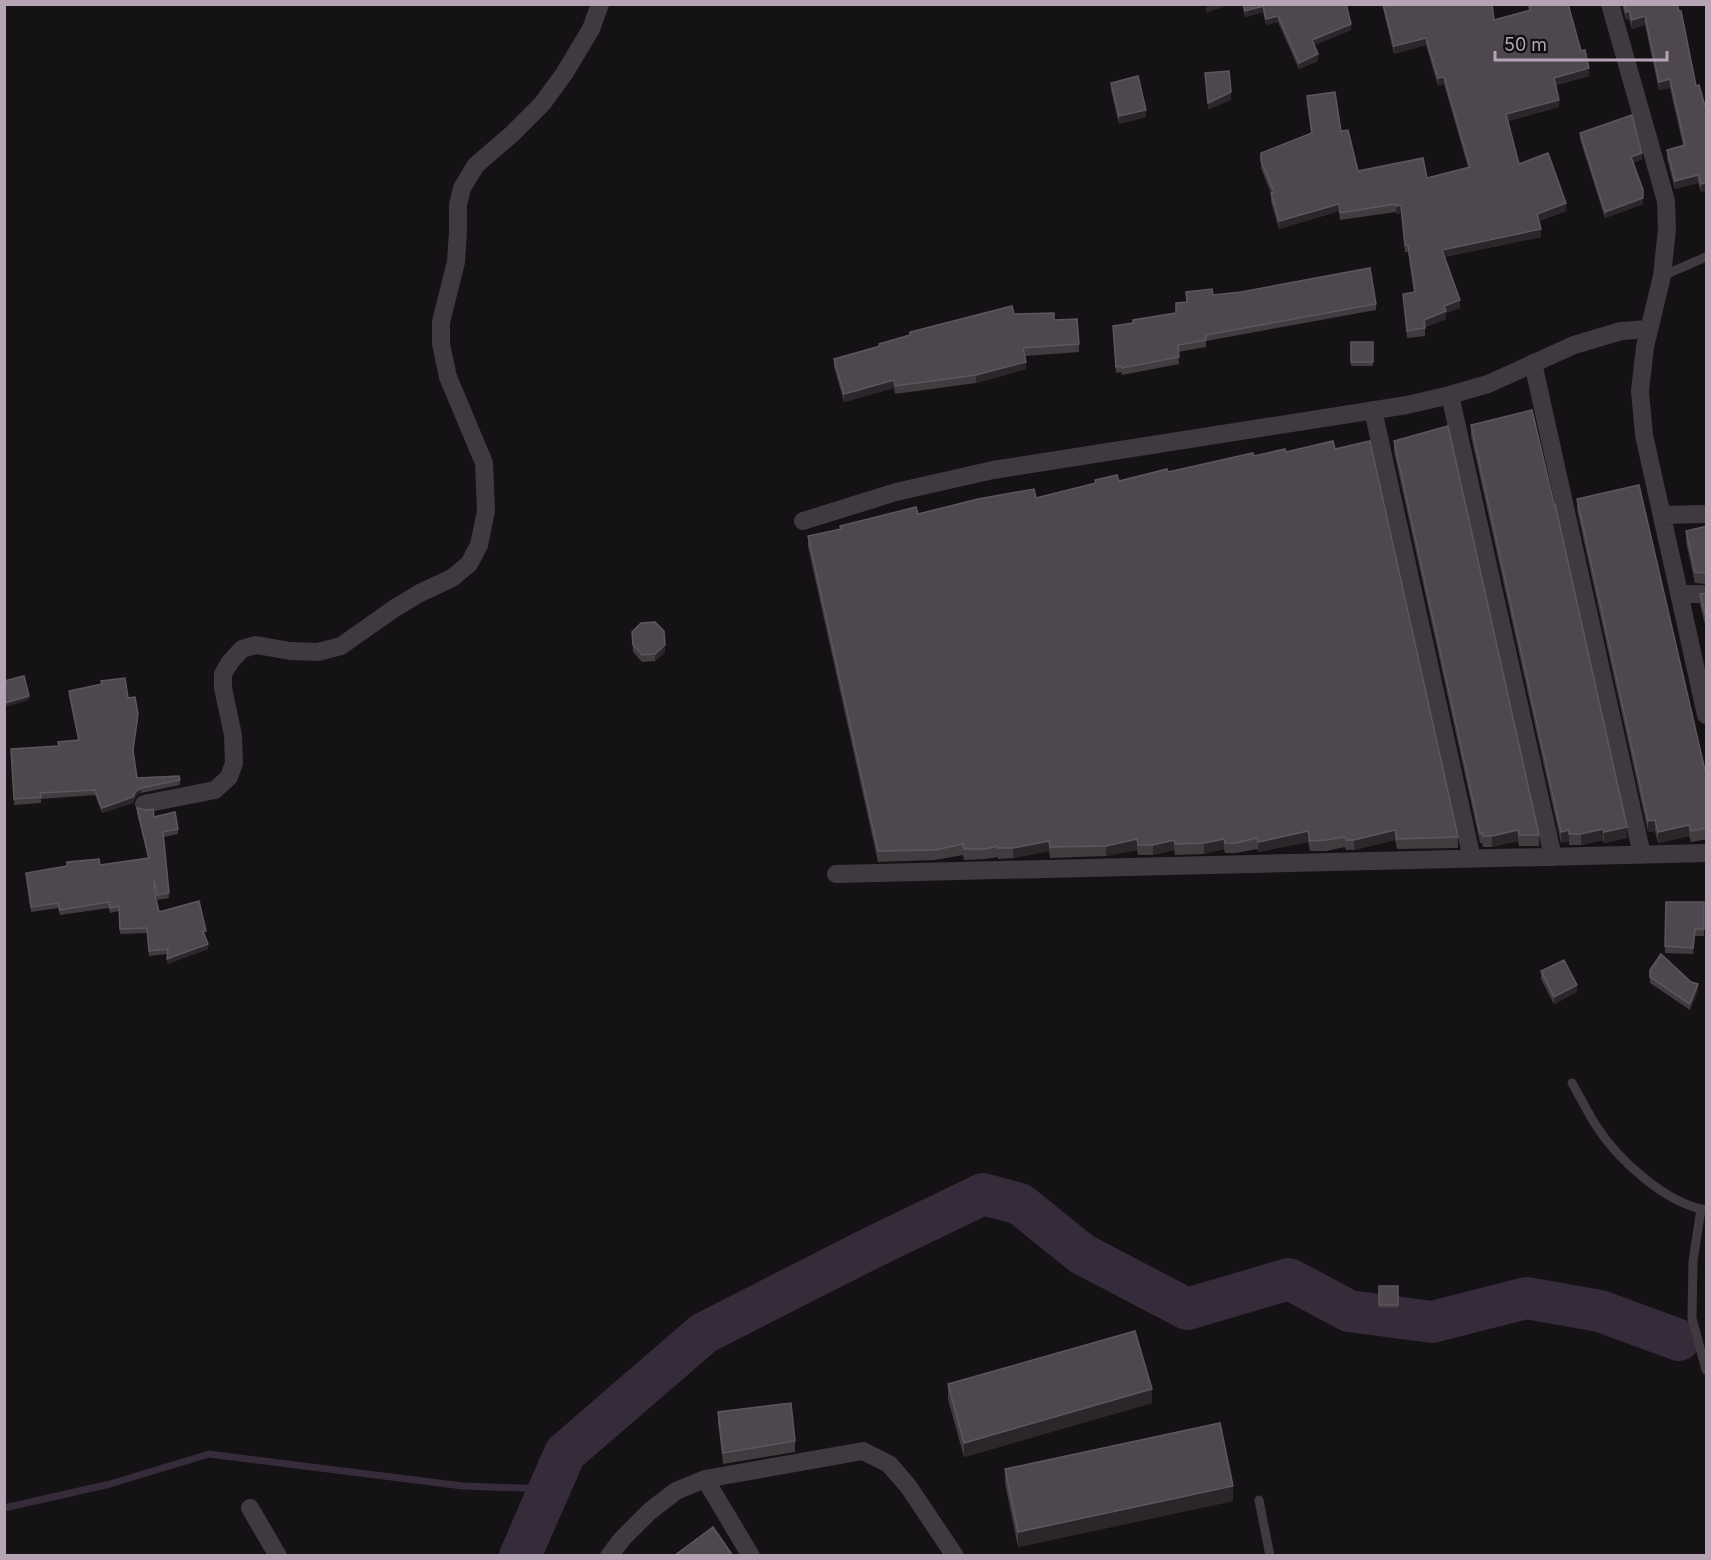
<svg xmlns="http://www.w3.org/2000/svg" width="1711" height="1560" font-family="Inter,sans-serif">
	<rect width="100%" height="100%" fill="#141214"/>
	<g fill="none" stroke-linecap="round" stroke-linejoin="round">
		<path stroke="#362b3a" stroke-width="7" d="M 4,1508 L 110,1484 L 209,1454 L 463,1486 L 549,1489"/>
		<path stroke="#362b3a" stroke-width="42" d="M 520,1556 L 565,1453 L 704,1333 L 869,1249 L 983,1194 L 1020,1204 L 1082,1254 L 1187,1309 L 1289,1279 L 1349,1311 L 1432,1322 L 1526,1298 L 1600,1311 L 1679,1340"/>
		<path stroke="#403a40" stroke-width="9" d="M 1662,276 L 1706,257
			M 1572,1083 C 1580,1097 1587,1111 1595,1124 C 1617,1159 1665,1203 1706,1210
			M 1701,1209 L 1693,1261 L 1692,1318 L 1706,1370
			M 1259,1500 L 1270,1556"/>
		<path stroke="#403a40" stroke-width="18" d="M 1610,4 L 1666,201 L 1667,229 L 1662,276 L 1645,347 L 1640,391 L 1644,435 L 1706,715
			M 1533,363 L 1642,855
			M 1450,395 L 1553,857
			M 1373,410 L 1472,859
			M 1662,515 L 1706,514
			M 803,521 L 896,492 L 993,470 L 1407,405 L 1450,395 L 1488,384 L 1574,345 L 1621,331 L 1649,329
			M 1680,594 L 1706,594
			M 144,804 L 215,790 L 229,777 L 234,763 L 233,735 L 223,688 L 223,674 L 230,662 L 242,649 L 256,645 L 290,651 L 318,652 L 341,646 L 395,608 L 420,593 L 452,578 L 469,564 L 479,545 L 486,511 L 484,463 L 448,377 L 441,344 L 441,322 L 456,262 L 458,231 L 458,205 L 462,188 L 476,165 L 512,134 L 542,104 L 564,74 L 591,29 L 600,4
			M 836,874 L 1706,853
			M 705,1479 L 751,1556
			M 250,1508 L 278,1556
			M 609,1556 L 622,1539 L 650,1511 L 676,1491 L 705,1479 L 863,1451 L 889,1464 L 908,1486 L 955,1556"/>
	</g>
	<path fill="#423c41" d="M 1242,4 L 1346,4 L 1351,30 L 1314,45 L 1318,61 L 1299,69 L 1278,22 L 1266,25 L 1263,12 L 1245,17 Z
		M 1382,4 L 1492,4 L 1494,20 L 1529,10 L 1527,4 L 1568,4 L 1581,51 L 1589,76 L 1556,85 L 1559,107 L 1508,121 L 1519,164 L 1566,211 L 1539,221 L 1541,237 L 1444,257 L 1460,308 L 1446,313 L 1446,319 L 1425,327 L 1425,336 L 1407,338 L 1403,294 L 1414,292 L 1408,252 L 1405,252 L 1401,213 L 1396,214 L 1396,212 L 1340,220 L 1339,211 L 1279,229 L 1271,201 L 1271,193 L 1261,168 L 1261,153 L 1311,133 L 1307,104 L 1307,96 L 1341,131 L 1358,171 L 1427,178 L 1468,167 L 1444,84 L 1438,86 L 1426,45 L 1394,54 Z
		M 1622,4 L 1677,4 L 1696,86 L 1707,113 L 1701,192 L 1698,183 L 1675,189 L 1667,158 L 1667,150 L 1683,145 L 1670,88 L 1659,90 L 1645,25 L 1632,29 L 1629,19 L 1626,20 Z
		M 1111,83 L 1146,117 L 1119,124 L 1111,90 Z
		M 1580,133 L 1642,159 L 1633,163 L 1643,204 L 1605,218 L 1580,139 Z
		M 1186,292 L 1213,295 L 1376,304 L 1376,310 L 1206,341 L 1206,347 L 1178,352 L 1179,364 L 1122,375 L 1121,372 L 1116,373 L 1113,326 L 1133,323 L 1176,313 L 1176,303 L 1186,302 Z
		M 1014,314 L 1054,320 L 1079,344 L 1079,352 L 1025,356 L 1026,369 L 976,383 L 895,394 L 894,388 L 844,402 L 834,367 L 834,359 L 879,347 L 879,344 Z
		M 1351,342 L 1373,342 L 1373,366 L 1351,366 Z
		M 1471,425 L 1627,838 L 1604,843 L 1603,840 L 1581,845 L 1569,845 L 1569,841 L 1561,843 L 1471,436 Z
		M 1394,441 L 1539,835 L 1539,846 L 1519,846 L 1518,841 L 1492,847 L 1483,847 L 1482,843 L 1480,843 L 1394,452 Z
		M 1335,449 L 1458,837 L 1458,848 L 1397,849 L 1395,840 L 1354,850 L 1346,850 L 1345,847 L 1326,851 L 1310,851 L 1308,842 L 1258,852 L 1257,849 L 1236,853 L 1225,853 L 1224,849 L 1204,854 L 1175,855 L 1174,850 L 1153,855 L 1138,855 L 1137,850 L 1106,856 L 1050,858 L 1049,851 L 1013,858 L 998,859 L 998,857 L 985,859 L 964,860 L 963,855 L 935,860 L 878,862 L 808,547 L 808,536 L 840,529 L 840,526 L 1036,498 L 1095,484 L 1095,480 L 1119,481 L 1254,456 L 1286,452 Z
		M 1577,499 L 1707,779 L 1707,839 L 1691,842 L 1689,836 L 1658,843 L 1655,831 L 1648,832 L 1577,510 Z
		M 1707,526 L 1707,584 L 1695,583 L 1686,542 L 1686,531 Z
		M 1707,593 L 1707,632 L 1700,605 L 1700,594 Z
		M 632,632 L 665,652 L 655,661 L 642,662 L 633,652 Z
		M 69,691 L 128,698 L 138,719 L 133,752 L 137,778 L 180,780 L 180,785 L 141,793 L 136,796 L 133,803 L 102,813 L 95,795 L 41,799 L 41,803 L 14,805 L 11,755 L 59,746 L 78,740 L 69,696 Z
		M 137,808 L 146,810 L 154,817 L 178,829 L 178,834 L 164,837 L 169,898 L 157,900 L 154,885 L 154,890 L 159,912 L 206,936 L 205,936 L 208,949 L 167,964 L 168,954 L 149,956 L 147,933 L 120,934 L 119,911 L 110,913 L 109,908 L 60,915 L 58,908 L 31,912 L 26,873 L 100,865 L 148,858 L 137,813 Z
		M 1666,902 L 1704,902 L 1704,936 L 1695,936 L 1693,954 L 1665,953 Z
		M 1650,970 L 1698,990 L 1690,1010 L 1650,983 Z
		M 1541,971 L 1577,992 L 1554,1004 L 1541,979 Z
		M 1379,1286 L 1398,1286 L 1398,1308 L 1379,1308 Z
		M 948,1384 L 1152,1403 L 964,1457 L 948,1399 Z
		M 718,1412 L 795,1441 L 795,1452 L 723,1464 L 718,1423 Z
		M 1005,1469 L 1233,1501 L 1018,1547 L 1005,1483 Z"/>
	<path fill="#2a262a" d="M 1212,4 L 1232,4 L 1206,13 L 1206,7 Z
		M 1263,6 L 1263,12 L 1245,17 L 1245,11 Z
		M 1629,11 L 1629,19 L 1626,20 L 1626,12 Z
		M 1278,16 L 1278,22 L 1266,25 L 1266,19 Z
		M 1645,16 L 1645,25 L 1632,29 L 1632,20 Z
		M 1351,24 L 1351,30 L 1312,46 L 1312,40 Z
		M 1426,38 L 1426,45 L 1394,54 L 1394,46 Z
		M 1318,54 L 1318,61 L 1299,69 L 1299,63 Z
		M 1589,68 L 1589,76 L 1554,85 L 1554,78 Z
		M 1444,77 L 1444,84 L 1438,86 L 1438,78 Z
		M 1670,79 L 1670,88 L 1659,90 L 1659,82 Z
		M 1231,92 L 1231,100 L 1208,110 L 1208,103 Z
		M 1559,100 L 1559,107 L 1506,122 L 1506,114 Z
		M 1146,110 L 1146,117 L 1119,124 L 1119,116 Z
		M 1642,153 L 1642,159 L 1631,164 L 1631,157 Z
		M 1698,175 L 1698,183 L 1675,189 L 1675,181 Z
		M 1707,182 L 1707,191 L 1701,192 L 1701,184 Z
		M 1643,198 L 1643,204 L 1605,218 L 1605,212 Z
		M 1566,203 L 1566,211 L 1537,221 L 1537,214 Z
		M 1339,204 L 1339,211 L 1279,229 L 1279,221 Z
		M 1401,205 L 1401,213 L 1396,214 L 1396,206 Z
		M 1541,229 L 1541,237 L 1442,257 L 1442,250 Z
		M 1460,300 L 1460,308 L 1446,313 L 1446,319 L 1424,327 L 1424,320 L 1444,306 Z
		M 1026,362 L 1026,369 L 976,383 L 976,375 Z
		M 894,380 L 894,388 L 844,402 L 844,394 Z
		M 665,645 L 665,652 L 655,661 L 655,654 Z
		M 29,696 L 29,700 L 5,707 L 5,703 Z
		M 141,788 L 141,793 L 136,796 L 133,803 L 102,813 L 102,808 Z
		M 1655,820 L 1655,831 L 1648,832 L 1648,821 Z
		M 1689,825 L 1689,836 L 1658,843 L 1658,832 Z
		M 1627,827 L 1627,838 L 1604,843 L 1604,832 Z
		M 1603,829 L 1603,840 L 1581,845 L 1581,834 Z
		M 1395,830 L 1395,840 L 1354,850 L 1354,840 Z
		M 1518,830 L 1518,841 L 1492,847 L 1492,836 Z
		M 1569,830 L 1569,841 L 1561,843 L 1561,832 Z
		M 1308,831 L 1308,842 L 1258,852 L 1258,842 Z
		M 1137,839 L 1137,850 L 1106,856 L 1106,846 Z
		M 1224,839 L 1224,849 L 1204,854 L 1204,843 Z
		M 1174,840 L 1174,850 L 1153,855 L 1153,845 Z
		M 1049,841 L 1049,851 L 1013,858 L 1013,848 Z
		M 208,944 L 208,949 L 167,964 L 167,959 Z
		M 1698,984 L 1698,990 L 1690,1010 L 1690,1004 Z
		M 1577,985 L 1577,992 L 1554,1004 L 1554,997 Z
		M 1152,1389 L 1152,1403 L 964,1457 L 964,1443 Z
		M 1233,1486 L 1233,1501 L 1018,1547 L 1018,1532 Z"/>
	<path fill="#4e474d" stroke="#5e565e" stroke-width="1.5" d="M 1244,4 L 1346,4 L 1351,24 L 1312,40 L 1318,54 L 1299,63 L 1278,16 L 1266,19 L 1263,6 L 1245,11 Z
		M 1383,4 L 1492,4 L 1494,20 L 1531,10 L 1529,4 L 1568,4 L 1581,51 L 1585,50 L 1589,68 L 1554,78 L 1559,100 L 1506,114 L 1519,164 L 1548,153 L 1566,203 L 1537,214 L 1541,229 L 1442,250 L 1460,300 L 1444,306 L 1446,311 L 1424,320 L 1425,328 L 1407,331 L 1403,294 L 1415,292 L 1408,245 L 1405,245 L 1401,205 L 1396,206 L 1396,204 L 1340,213 L 1339,204 L 1279,221 L 1271,193 L 1274,192 L 1261,161 L 1261,153 L 1312,133 L 1307,96 L 1335,92 L 1341,131 L 1348,130 L 1358,171 L 1423,158 L 1427,178 L 1470,167 L 1444,77 L 1438,78 L 1426,38 L 1394,46 Z
		M 1624,4 L 1677,4 L 1679,11 L 1681,11 L 1696,86 L 1699,85 L 1707,113 L 1707,182 L 1701,184 L 1698,175 L 1675,181 L 1667,150 L 1685,145 L 1670,79 L 1659,82 L 1645,16 L 1632,20 L 1629,11 L 1626,12 Z
		M 1229,71 L 1231,92 L 1208,103 L 1205,73 Z
		M 1138,76 L 1146,110 L 1119,116 L 1111,83 Z
		M 1632,115 L 1642,153 L 1631,157 L 1643,190 L 1643,198 L 1605,212 L 1580,133 Z
		M 1370,268 L 1376,304 L 1206,335 L 1206,340 L 1178,345 L 1179,357 L 1122,368 L 1121,366 L 1116,367 L 1113,326 L 1133,323 L 1133,320 L 1176,313 L 1176,303 L 1187,302 L 1186,292 L 1212,289 L 1213,295 L 1241,292 Z
		M 1012,306 L 1014,314 L 1054,313 L 1054,320 L 1077,319 L 1079,344 L 1023,348 L 1026,362 L 976,375 L 895,386 L 894,380 L 844,394 L 834,359 L 880,346 L 879,344 L 910,335 L 910,332 Z
		M 1351,342 L 1373,342 L 1373,362 L 1351,362 Z
		M 1532,410 L 1554,504 L 1555,504 L 1627,827 L 1604,832 L 1603,829 L 1581,834 L 1569,834 L 1569,830 L 1561,832 L 1471,425 Z
		M 1448,426 L 1539,835 L 1519,835 L 1518,830 L 1492,836 L 1483,836 L 1482,832 L 1480,833 L 1394,441 Z
		M 1333,441 L 1335,449 L 1370,441 L 1458,837 L 1397,839 L 1395,830 L 1354,840 L 1346,840 L 1345,837 L 1326,840 L 1310,841 L 1308,831 L 1258,842 L 1257,838 L 1236,843 L 1225,843 L 1224,839 L 1204,843 L 1175,844 L 1174,840 L 1153,845 L 1138,845 L 1137,839 L 1106,846 L 1050,847 L 1049,841 L 1013,848 L 998,848 L 998,846 L 985,849 L 964,849 L 963,844 L 935,850 L 878,851 L 808,536 L 841,529 L 840,526 L 916,507 L 918,514 L 978,499 L 1034,489 L 1036,498 L 1096,483 L 1095,480 L 1117,475 L 1119,481 L 1167,469 L 1168,472 L 1253,453 L 1254,456 L 1285,449 L 1286,452 Z
		M 1639,485 L 1707,779 L 1707,828 L 1691,831 L 1689,825 L 1658,832 L 1655,820 L 1648,821 L 1577,499 Z
		M 1707,526 L 1707,573 L 1695,572 L 1686,531 Z
		M 1707,593 L 1707,621 L 1700,594 Z
		M 655,622 L 664,631 L 665,645 L 655,654 L 642,655 L 633,645 L 632,632 L 641,623 Z
		M 24,676 L 29,696 L 5,703 L 4,681 Z
		M 125,678 L 128,698 L 135,697 L 138,714 L 133,750 L 137,778 L 179,776 L 180,780 L 141,788 L 136,791 L 133,797 L 102,808 L 95,790 L 40,793 L 41,797 L 14,799 L 11,749 L 59,746 L 58,742 L 79,740 L 69,691 L 102,684 L 101,681 Z
		M 137,808 L 146,810 L 153,809 L 154,817 L 175,812 L 178,829 L 163,832 L 169,893 L 157,895 L 154,879 L 154,890 L 159,912 L 199,901 L 206,931 L 203,931 L 208,944 L 167,959 L 168,949 L 149,951 L 147,928 L 120,929 L 119,906 L 110,908 L 109,902 L 60,910 L 58,903 L 31,907 L 26,873 L 67,866 L 67,862 L 99,859 L 100,865 L 149,858 Z
		M 1666,902 L 1704,902 L 1704,929 L 1695,929 L 1693,948 L 1665,946 Z
		M 1661,954 L 1691,982 L 1698,984 L 1690,1004 L 1650,977 L 1650,970 Z
		M 1564,960 L 1577,985 L 1554,997 L 1541,971 Z
		M 1379,1286 L 1398,1286 L 1398,1305 L 1379,1305 Z
		M 1135,1331 L 1152,1389 L 964,1443 L 948,1384 Z
		M 791,1403 L 795,1441 L 723,1453 L 718,1412 Z
		M 1220,1423 L 1233,1486 L 1018,1532 L 1005,1469 Z
		M 713,1527 L 733,1556 L 674,1556 Z"/>
	<rect width="1711" height="1560" fill="none" stroke="#b4a4b5" stroke-width="12"/>
	<path d="M1495 51v9h172v-9" fill="none" stroke="#b4a4b5" stroke-width="3"/>
	<text x="1504" y="51" font-size="18" fill="#b4a4b5" stroke="#0f0d0f" stroke-width="4.5" paint-order="stroke">50 m</text>
</svg>
